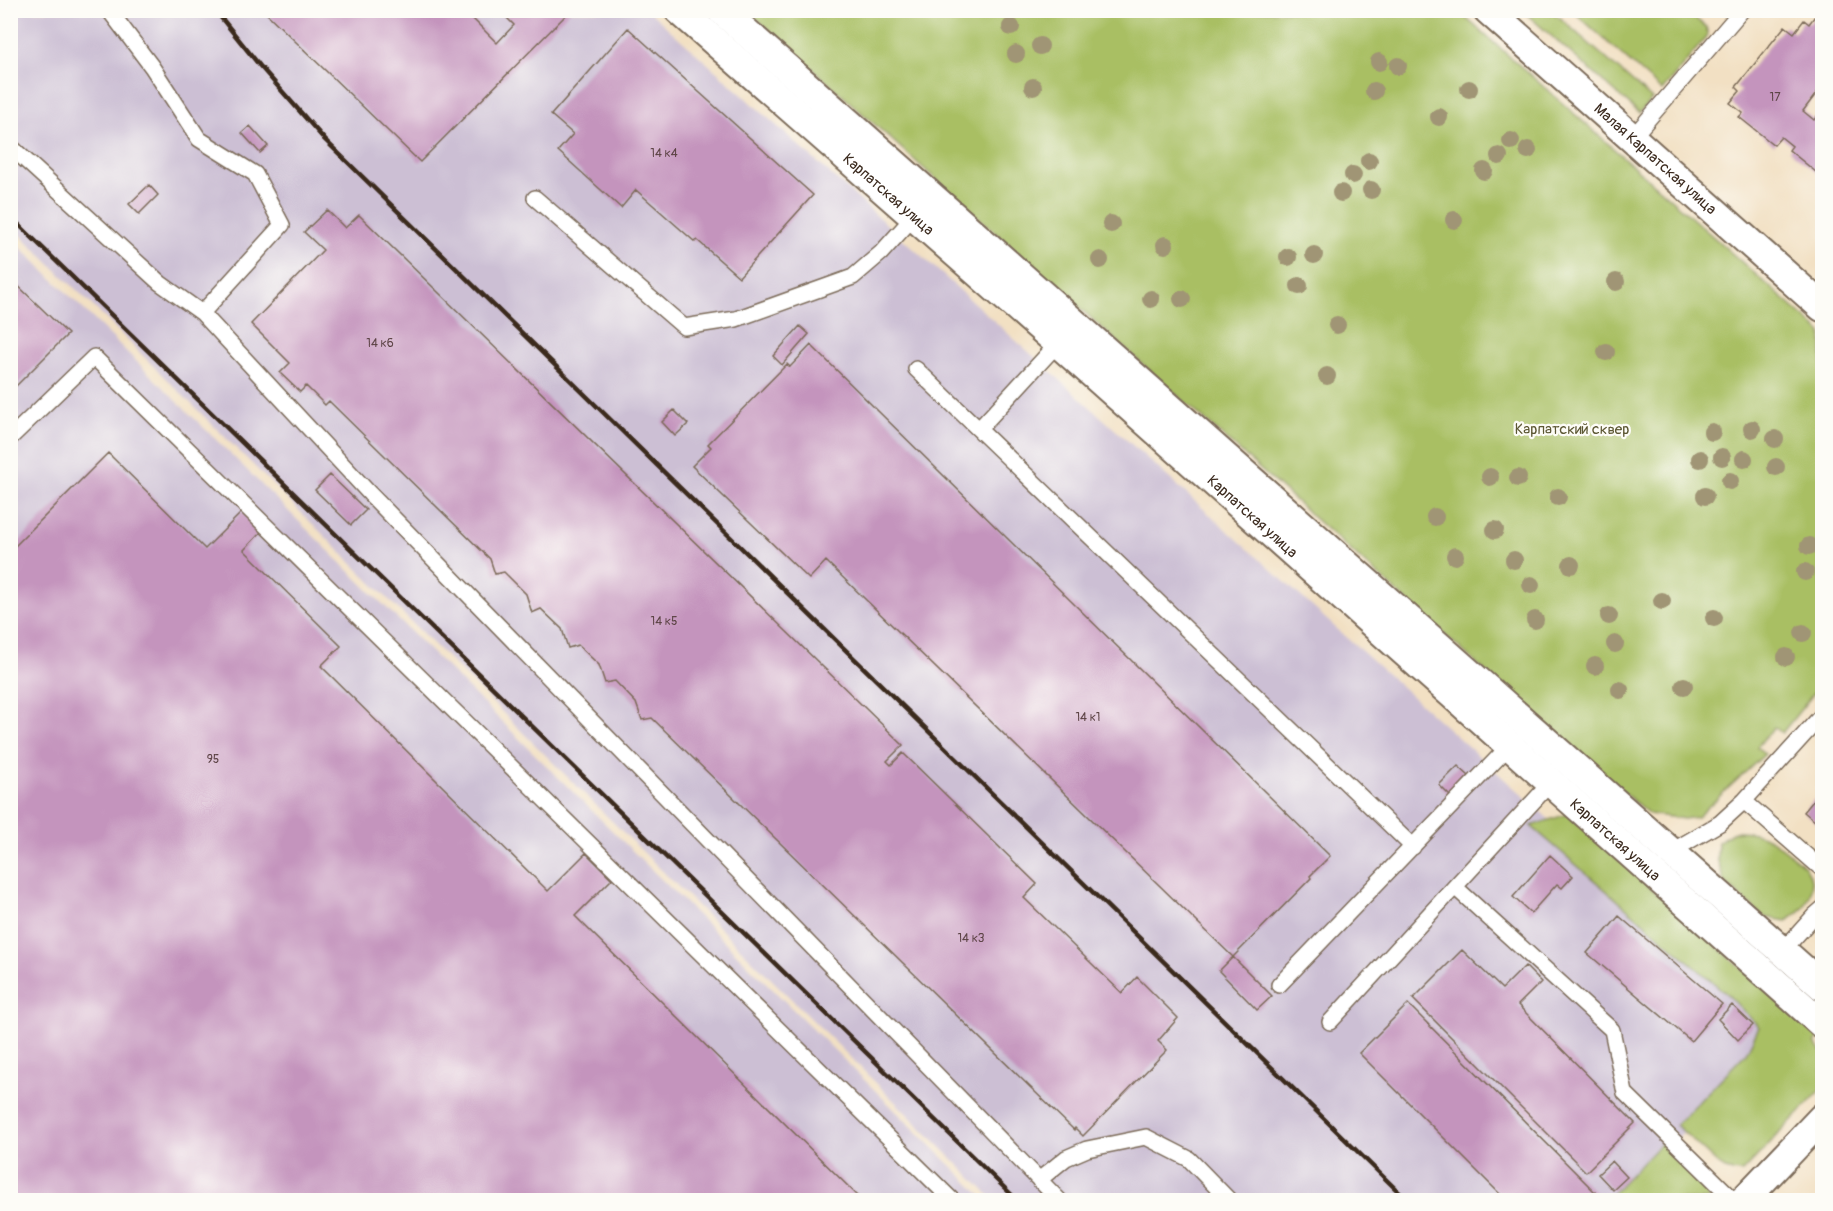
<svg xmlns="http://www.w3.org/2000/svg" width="1833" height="1211" font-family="Pangolin,sans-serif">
	<rect width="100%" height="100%" fill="#fdfcf7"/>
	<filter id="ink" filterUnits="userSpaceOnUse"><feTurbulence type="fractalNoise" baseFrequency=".0167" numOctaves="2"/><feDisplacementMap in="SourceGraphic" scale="12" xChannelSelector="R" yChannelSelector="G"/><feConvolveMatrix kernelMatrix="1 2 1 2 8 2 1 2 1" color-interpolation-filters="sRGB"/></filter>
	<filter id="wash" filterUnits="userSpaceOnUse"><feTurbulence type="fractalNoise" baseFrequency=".008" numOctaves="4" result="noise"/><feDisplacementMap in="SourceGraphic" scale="24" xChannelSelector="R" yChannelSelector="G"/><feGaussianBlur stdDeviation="1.35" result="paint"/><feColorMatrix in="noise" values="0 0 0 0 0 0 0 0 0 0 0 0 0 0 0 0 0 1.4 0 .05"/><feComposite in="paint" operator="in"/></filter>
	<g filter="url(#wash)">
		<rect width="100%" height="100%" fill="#f2e0c3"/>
		<path fill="#ccbfd4" d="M 10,11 L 649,11 L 1767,1015 L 1769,1047 L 1615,1200 L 994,1200 L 11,225 Z
			M 10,237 L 327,549 L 986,1200 L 11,1200 Z"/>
		<path fill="#a9bf63" stroke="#727440" stroke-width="1.5" d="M 748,11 L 1458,11 L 1822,333 L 1822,683 L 1782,733 L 1774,727 L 1757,747 L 1765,754 L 1697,817 L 1684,819 L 1649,814 L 1559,737 Z
			M 1523,11 L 1552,11 L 1652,99 L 1639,113 Z
			M 1573,11 L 1686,11 L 1706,27 L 1708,35 L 1662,91 Z
			M 1567,814 L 1820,1037 L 1815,1043 L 1822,1052 L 1822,1089 L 1742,1172 L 1728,1171 L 1719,1165 L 1676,1125 L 1746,1053 L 1759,1027 L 1729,996 L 1531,826 Z
			M 1738,831 C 1767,831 1782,848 1804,865 C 1821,887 1807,910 1786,921 L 1764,917 L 1724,882 L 1717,858 L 1718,842 L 1732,833 Z
			M 1662,1142 L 1703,1182 L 1709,1200 L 1606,1200 Z"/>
		<g id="blocks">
			<path fill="#c494bd" d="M 263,10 L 464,10 L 497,43 L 514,25 L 503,14 L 507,10 L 571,10 L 420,162 Z
				M 1818,12 L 1822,15 L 1822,77 L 1819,82 L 1822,86 L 1803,111 L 1814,120 L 1822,110 L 1822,177 L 1789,150 L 1792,146 L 1781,137 L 1774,145 L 1739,117 L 1743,113 L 1730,103 L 1740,91 L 1736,87 L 1785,26 L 1794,33 L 1804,20 L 1809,24 Z
				M 628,28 L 813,195 L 739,277 L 697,240 L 695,242 L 636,190 L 621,208 L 558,151 L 573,134 L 551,115 Z
				M 250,126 L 268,146 L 260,153 L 242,133 Z
				M 149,185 L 158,195 L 139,214 L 129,204 Z
				M 327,210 L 345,228 L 359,215 L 903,745 L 887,761 L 891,765 L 903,753 L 1037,884 L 1024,898 L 1122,993 L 1137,977 L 1178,1018 L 1158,1041 L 1167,1050 L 1083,1136 L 1075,1128 L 1074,1130 L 652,718 L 642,720 L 636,703 L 615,681 L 605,683 L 599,665 L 578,645 L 568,648 L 562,629 L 541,609 L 532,613 L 526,594 L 504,572 L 495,574 L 490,559 L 329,401 L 325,405 L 306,386 L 300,392 L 280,373 L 290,363 L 251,324 L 323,250 L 304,232 Z
				M 10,278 L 68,334 L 10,392 Z
				M 800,326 L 809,334 L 782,365 L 773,356 Z
				M 811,345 L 1330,856 L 1310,876 L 1311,878 L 1233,957 L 826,561 L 809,579 L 692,466 L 711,447 L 708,444 L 787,364 L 790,367 Z
				M 674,410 L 688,424 L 675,436 L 662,422 Z
				M 108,453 L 205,549 L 242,512 L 262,531 L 244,550 L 341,646 L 321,666 L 548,891 L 586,853 L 612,879 L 575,916 L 862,1200 L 10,1200 L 10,551 Z
				M 330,475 L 366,510 L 351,525 L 315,490 Z
				M 1458,766 L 1469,776 L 1450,796 L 1439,785 Z
				M 1822,790 L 1822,827 L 1804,812 Z
				M 1550,855 L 1573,876 L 1562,888 L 1557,884 L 1531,913 L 1513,897 Z
				M 1619,916 L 1722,1004 L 1691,1041 L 1587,953 Z
				M 1462,950 L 1502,989 L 1525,966 L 1541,982 L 1518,1005 L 1635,1123 L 1586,1172 L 1413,999 Z
				M 1233,957 L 1272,996 L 1257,1010 L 1219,971 Z
				M 1408,1004 L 1595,1192 L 1587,1200 L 1506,1200 L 1359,1053 Z
				M 1732,1005 L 1753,1025 L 1738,1040 L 1718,1019 Z
				M 1612,1161 L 1627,1177 L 1613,1190 L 1598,1174 Z"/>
		</g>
	</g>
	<g filter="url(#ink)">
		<use href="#blocks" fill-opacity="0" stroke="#7b6a58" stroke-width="1.5"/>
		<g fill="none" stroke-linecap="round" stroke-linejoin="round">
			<g stroke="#7b6a58" stroke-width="18">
				<path id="service" d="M 109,10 L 152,67 L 199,139 L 255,174 L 282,225 L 202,313 L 370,494 L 1059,1200
					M 1632,138 L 1742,10
					M 10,146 L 160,283 L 202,313
					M 535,198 L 684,327 L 736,319 L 853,277 L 881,253 L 917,213
					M 916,369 L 1413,847
					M 979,429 L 1062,339
					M 10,438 L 94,357 L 952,1200
					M 1744,801 L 1822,869
					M 1667,854 L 1720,823 L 1744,801 L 1822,715
					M 1455,887 L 1612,1030 L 1625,1093 L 1734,1200
					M 1779,955 L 1814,916 L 1822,909
					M 1279,985 L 1514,741
					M 1330,1022 L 1555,778
					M 1039,1180 L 1066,1158 L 1087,1149 L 1146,1137 L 1189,1159 L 1229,1200"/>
			</g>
			<g stroke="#7b6a58" stroke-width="32">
				<g id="minor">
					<path id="s1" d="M 679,10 L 1058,343 L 1822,1024"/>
					<path d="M 721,10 L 1822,986"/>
					<path id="s2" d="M 1488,10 L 1822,307"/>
					<path d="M 1744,1200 L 1822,1118"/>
				</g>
			</g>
			<use href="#service" stroke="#fff" stroke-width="15"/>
			<use href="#minor" stroke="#fff" stroke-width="28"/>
			<path stroke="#3b2a1e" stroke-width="4.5" d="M 215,10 L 260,66 L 325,140 L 1407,1200
				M 10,216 L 1017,1200"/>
		</g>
		<g fill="#a09574">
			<circle cx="1011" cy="27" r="9"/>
			<circle cx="1040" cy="46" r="9"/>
			<circle cx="1016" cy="54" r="9"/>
			<circle cx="1379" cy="62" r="9"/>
			<circle cx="1398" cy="66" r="9"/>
			<circle cx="1033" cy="87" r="9"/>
			<circle cx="1469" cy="89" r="9"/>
			<circle cx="1374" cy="91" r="9"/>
			<circle cx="1439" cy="117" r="9"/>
			<circle cx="1511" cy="141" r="9"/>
			<circle cx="1528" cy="150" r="9"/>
			<circle cx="1499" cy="156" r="9"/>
			<circle cx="1369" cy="161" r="9"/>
			<circle cx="1484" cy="171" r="9"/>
			<circle cx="1353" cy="175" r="9"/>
			<circle cx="1371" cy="190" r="9"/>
			<circle cx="1341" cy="193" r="9"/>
			<circle cx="1454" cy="220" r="9"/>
			<circle cx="1111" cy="224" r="9"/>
			<circle cx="1165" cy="245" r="9"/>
			<circle cx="1314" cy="255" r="9"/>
			<circle cx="1288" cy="257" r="9"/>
			<circle cx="1100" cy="260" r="9"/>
			<circle cx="1616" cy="282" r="9"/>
			<circle cx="1299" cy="286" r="9"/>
			<circle cx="1151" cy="299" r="9"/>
			<circle cx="1182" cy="299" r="9"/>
			<circle cx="1337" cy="325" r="9"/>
			<circle cx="1606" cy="352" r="9"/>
			<circle cx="1327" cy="376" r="9"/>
			<circle cx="1752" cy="429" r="9"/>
			<circle cx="1712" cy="432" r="9"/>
			<circle cx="1775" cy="439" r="9"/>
			<circle cx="1722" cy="457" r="9"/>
			<circle cx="1700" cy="459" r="9"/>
			<circle cx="1744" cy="459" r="9"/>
			<circle cx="1776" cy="467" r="9"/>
			<circle cx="1490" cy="477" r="9"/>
			<circle cx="1518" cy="478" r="9"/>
			<circle cx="1730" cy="481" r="9"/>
			<circle cx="1705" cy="496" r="9"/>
			<circle cx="1558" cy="497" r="9"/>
			<circle cx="1435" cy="517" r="9"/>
			<circle cx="1495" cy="530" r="9"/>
			<circle cx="1809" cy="546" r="9"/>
			<circle cx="1455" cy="556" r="9"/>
			<circle cx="1514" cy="560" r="9"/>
			<circle cx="1571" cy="565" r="9"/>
			<circle cx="1805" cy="572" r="9"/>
			<circle cx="1531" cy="585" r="9"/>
			<circle cx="1662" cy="601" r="9"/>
			<circle cx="1609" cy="616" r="9"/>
			<circle cx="1714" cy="618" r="9"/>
			<circle cx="1535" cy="620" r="9"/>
			<circle cx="1803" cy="633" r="9"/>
			<circle cx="1615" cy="644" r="9"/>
			<circle cx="1786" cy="657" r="9"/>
			<circle cx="1595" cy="666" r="9"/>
			<circle cx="1684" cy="686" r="9"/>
			<circle cx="1620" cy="690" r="9"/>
		</g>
	</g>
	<g text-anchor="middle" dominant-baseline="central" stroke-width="4.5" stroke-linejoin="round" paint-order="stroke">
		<g font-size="12" fill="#5d4446">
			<text x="1775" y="97">17</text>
			<text x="664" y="153">14 к4</text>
			<text x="380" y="343">14 к6</text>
			<text x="664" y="621">14 к5</text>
			<text x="1088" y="717">14 к1</text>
			<text x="213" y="759">95</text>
			<text x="971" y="938">14 к3</text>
		</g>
		<g font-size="15" fill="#3b2a1e" stroke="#fdfcf7">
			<text stroke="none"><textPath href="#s2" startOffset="224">Малая Карпатская улица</textPath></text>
			<text stroke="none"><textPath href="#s1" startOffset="279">Карпатская улица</textPath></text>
			<text stroke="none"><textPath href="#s1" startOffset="765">Карпатская улица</textPath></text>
			<text stroke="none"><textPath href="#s1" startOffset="1251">Карпатская улица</textPath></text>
		</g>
		<g font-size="15" fill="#5c5733" stroke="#fdfcf7">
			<text x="1572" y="429">Карпатский сквер</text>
		</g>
	</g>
	<rect width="1833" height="1211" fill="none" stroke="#fdfcf7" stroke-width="36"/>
</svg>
